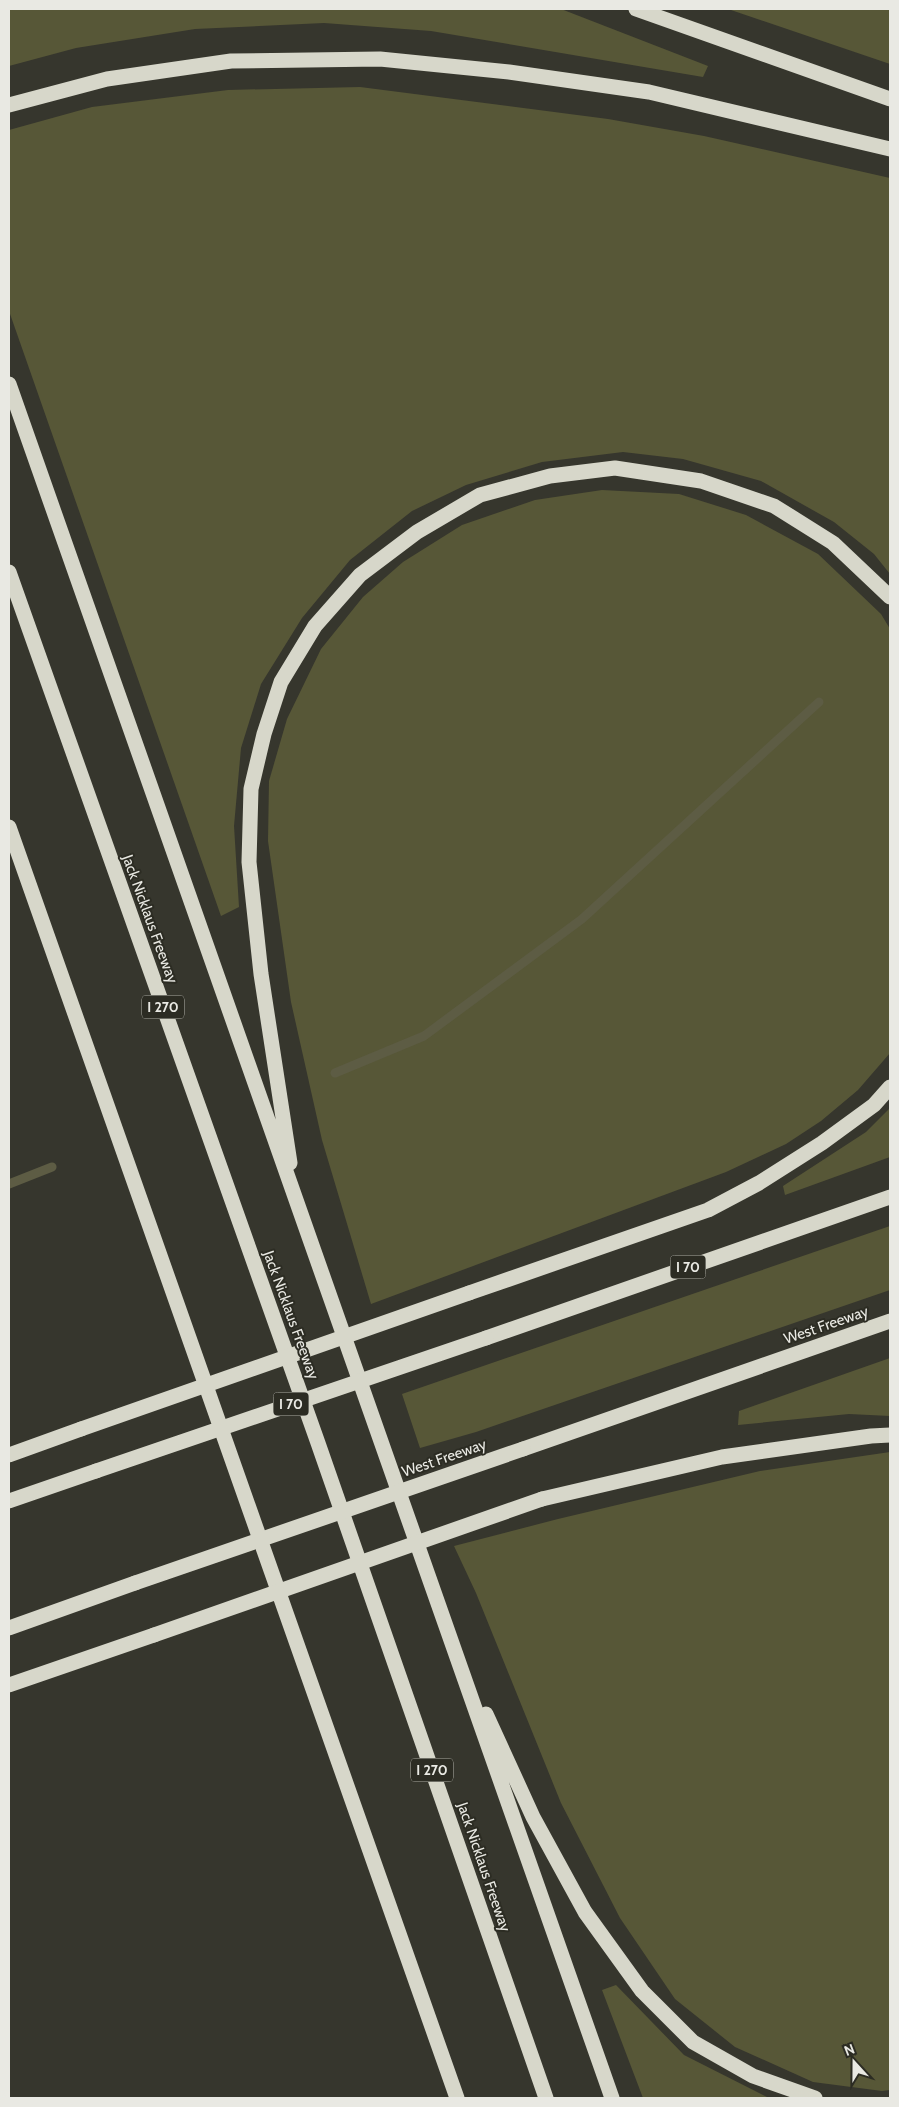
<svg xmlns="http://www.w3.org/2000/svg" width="899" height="2107" font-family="Cabin,sans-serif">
	<rect width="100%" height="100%" fill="#36362d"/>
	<path fill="#575737" d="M 9,9 L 561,9 L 708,66 L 703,77 L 431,31 L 324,23 L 195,29 L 76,48 L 9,66 Z
		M 728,9 L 890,9 L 890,64 Z
		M 360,87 L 608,119 L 704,136 L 890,178 L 890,574 L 874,554 L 834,522 L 761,481 L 683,459 L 623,452 L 542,462 L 466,485 L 412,511 L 350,560 L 302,618 L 261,684 L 241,748 L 234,826 L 239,907 L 221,916 L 9,311 L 9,130 L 92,107 L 228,90 Z
		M 602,490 L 679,494 L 746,515 L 818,554 L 881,614 L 890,629 L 890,1053 L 858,1090 L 821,1121 L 786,1144 L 726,1172 L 371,1304 L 322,1140 L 291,1002 L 268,841 L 269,781 L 287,719 L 321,649 L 363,597 L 403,562 L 462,525 L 535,500 Z
		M 890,1108 L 890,1157 L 785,1195 L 783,1186 L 866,1132 Z
		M 890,1226 L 890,1290 L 476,1432 L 420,1448 L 402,1394 Z
		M 890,1358 L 890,1416 L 849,1414 L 738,1425 L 739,1411 Z
		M 890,1452 L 890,2090 L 882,2091 L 813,2082 L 735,2047 L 675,1999 L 620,1918 L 561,1803 L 476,1593 L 454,1546 L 558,1519 L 760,1471 Z
		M 616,1985 L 684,2055 L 769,2098 L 643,2098 L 602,1990 Z"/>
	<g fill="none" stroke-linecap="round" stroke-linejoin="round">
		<path stroke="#5d5c44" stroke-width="9" d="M 335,1073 L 424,1036 L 582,919 L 819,702
			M 9,1184 L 52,1167"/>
		<path stroke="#d7d7ca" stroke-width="15" d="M 636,9 L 890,99
			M 9,105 L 107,79 L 231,61 L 380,59 L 509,72 L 649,92 L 890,149
			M 9,384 L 612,2098
			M 9,572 L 318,1443 L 546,2098
			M 9,827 L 457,2098
			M 290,1163 L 261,974 L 249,862 L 251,789 L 264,734 L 281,682 L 315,626 L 360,575 L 417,532 L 480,495 L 550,476 L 615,468 L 701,481 L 774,506 L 833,543 L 890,597
			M 469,1293 L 708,1210 L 759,1183 L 822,1143 L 874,1105 L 890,1087
			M 486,1338 L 890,1197
			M 523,1449 L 890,1321
			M 9,1455 L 81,1429
			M 542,1499 L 722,1457 L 871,1436 L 890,1435
			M 9,1501 L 96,1471
			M 9,1628 L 135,1583
			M 9,1685 L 154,1635
			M 486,1714 L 533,1817 L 585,1912 L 642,1991 L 693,2042 L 753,2076 L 815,2098"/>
		<path stroke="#d7d7ca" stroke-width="15" d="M 81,1429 L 469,1293
			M 96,1471 L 486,1338
			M 135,1583 L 523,1449
			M 154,1635 L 542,1499"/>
	</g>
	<g text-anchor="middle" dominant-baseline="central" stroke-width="4" stroke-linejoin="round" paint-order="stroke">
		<g fill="#2c2c23" stroke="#b0b0a9" stroke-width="1">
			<rect x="142" y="995.5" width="42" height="23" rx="4"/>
			<rect x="670.5" y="1255.5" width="35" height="23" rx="4"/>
			<rect x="273.5" y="1392.5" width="35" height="23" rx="4"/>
			<rect x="411" y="1758.5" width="42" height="23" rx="4"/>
		</g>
		<g font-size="14" font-weight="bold" fill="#e9e9e3">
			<text x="163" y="1007">I 270</text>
			<text x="688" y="1267">I 70</text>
			<text x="291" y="1404">I 70</text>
			<text x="432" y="1770">I 270</text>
		</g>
		<g font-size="15" fill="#e9e9e3" stroke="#2c2c23">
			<text transform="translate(150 919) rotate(70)">Jack Nicklaus Freeway</text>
			<text transform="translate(291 1315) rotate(70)">Jack Nicklaus Freeway</text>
			<text transform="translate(826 1325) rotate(-19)">West Freeway</text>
			<text transform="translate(444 1458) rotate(-19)">West Freeway</text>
			<text transform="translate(484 1867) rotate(71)">Jack Nicklaus Freeway</text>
		</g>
	</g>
	<rect width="899" height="2107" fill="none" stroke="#e9e9e3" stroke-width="20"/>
	<g transform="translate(854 2062) rotate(339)" stroke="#2c2c23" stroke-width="4" paint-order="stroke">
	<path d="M0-4L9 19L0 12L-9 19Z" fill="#e9e9e3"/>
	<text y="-8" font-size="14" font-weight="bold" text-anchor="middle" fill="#e9e9e3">N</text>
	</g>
</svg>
